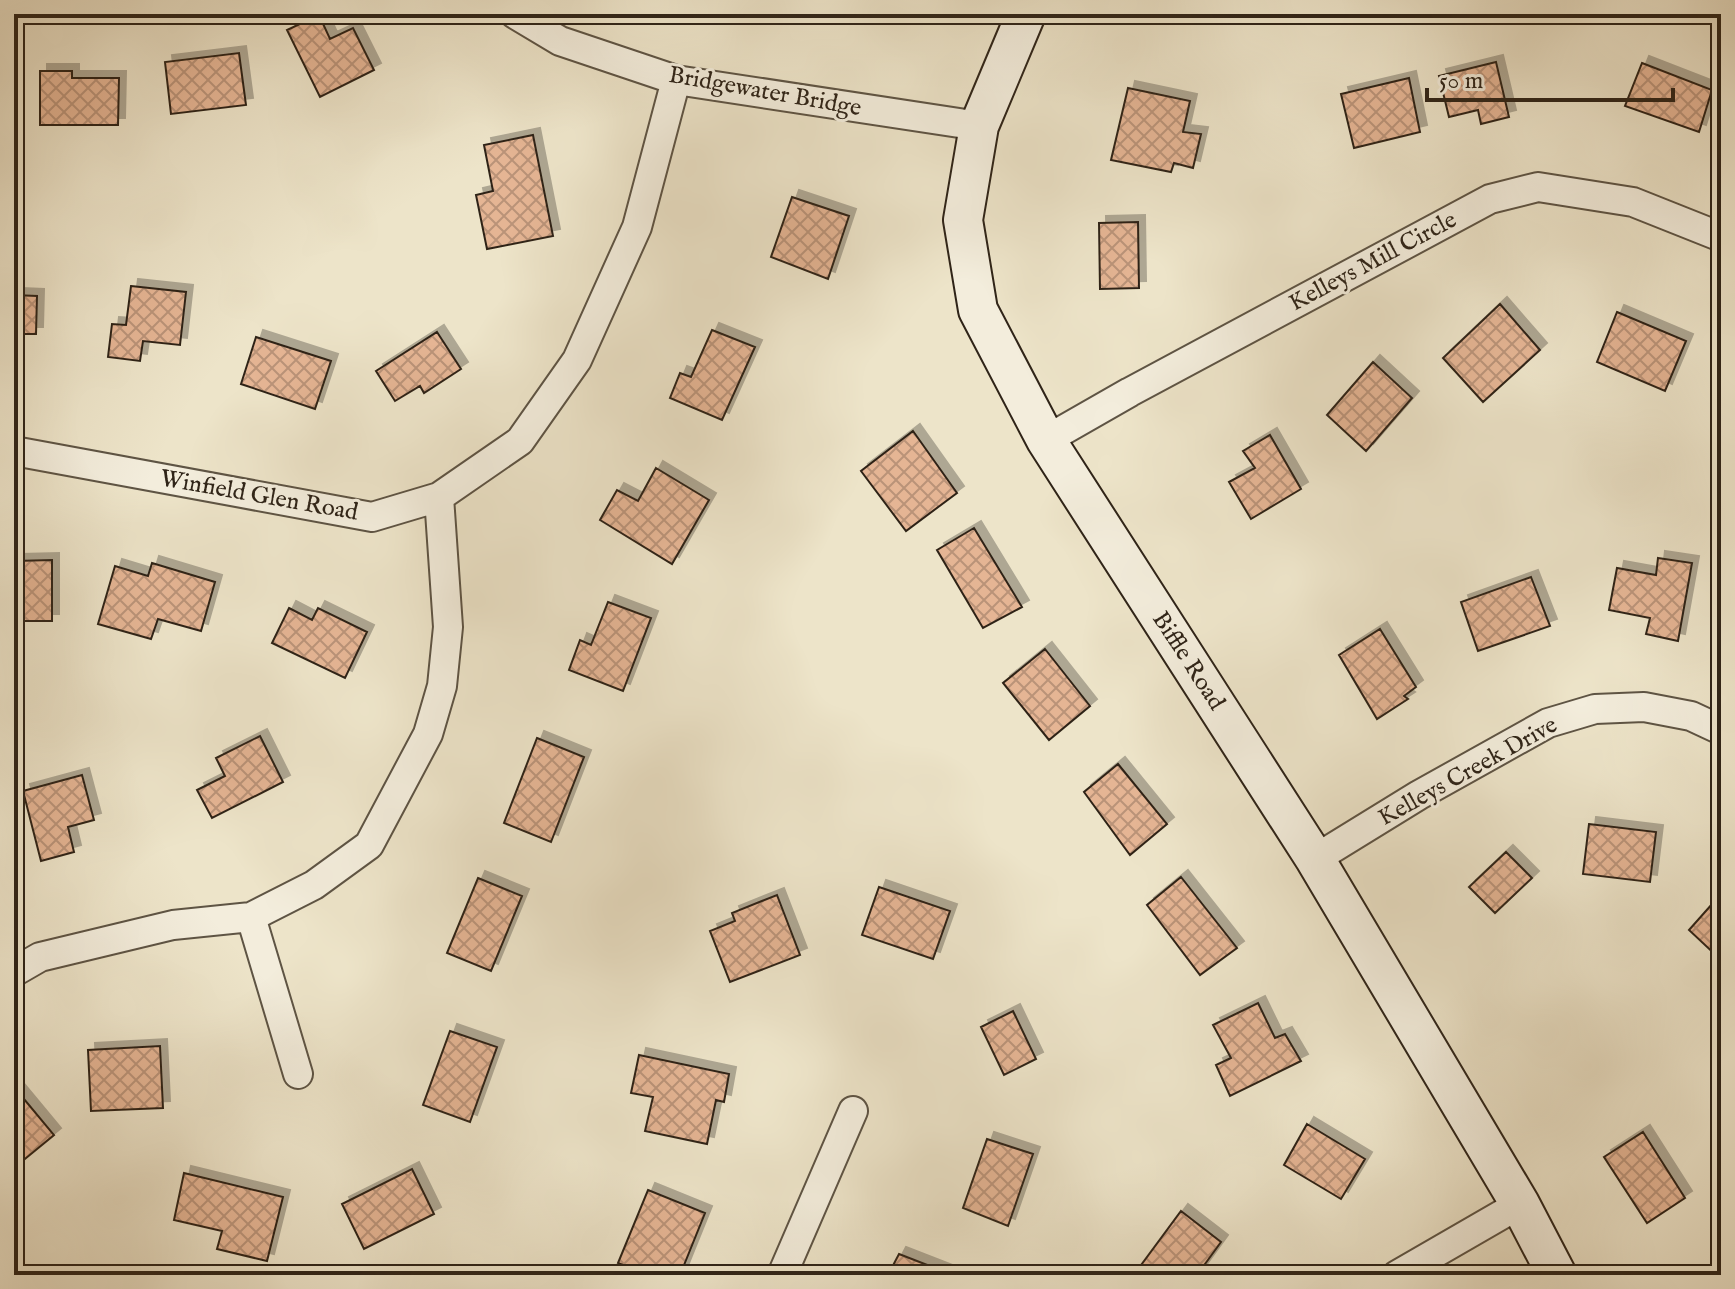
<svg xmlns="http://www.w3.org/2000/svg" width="1735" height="1289" font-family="'IM FELL English',serif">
	<defs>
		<pattern id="building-cross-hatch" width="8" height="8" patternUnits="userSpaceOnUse" patternTransform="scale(2)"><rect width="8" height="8" fill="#e5b594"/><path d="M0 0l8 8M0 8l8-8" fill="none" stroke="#ba9378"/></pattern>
		<filter id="shadow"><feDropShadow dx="7" dy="-7" stdDeviation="0" flood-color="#0004"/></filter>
	</defs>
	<rect width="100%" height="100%" fill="#ede4c9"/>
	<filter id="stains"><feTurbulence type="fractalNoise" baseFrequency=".0025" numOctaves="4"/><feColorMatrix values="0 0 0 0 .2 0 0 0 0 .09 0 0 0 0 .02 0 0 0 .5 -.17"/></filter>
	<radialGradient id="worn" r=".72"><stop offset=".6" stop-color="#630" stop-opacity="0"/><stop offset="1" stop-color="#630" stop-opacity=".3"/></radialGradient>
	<path fill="url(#building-cross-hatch)" stroke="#2f2418" stroke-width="2" filter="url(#shadow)" d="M 319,15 L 330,39 L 353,28 L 374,70 L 320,97 L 287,30 Z
		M 239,53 L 246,105 L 171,114 L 165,62 Z
		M 1496,62 L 1509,117 L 1481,124 L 1478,110 L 1449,117 L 1439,76 Z
		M 1642,63 L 1712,90 L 1699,132 L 1625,106 Z
		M 40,71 L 72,71 L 72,78 L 119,78 L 118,125 L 40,125 Z
		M 1409,78 L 1420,132 L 1354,148 L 1341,94 Z
		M 1128,88 L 1190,101 L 1183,132 L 1201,134 L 1193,168 L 1174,163 L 1171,172 L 1111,160 Z
		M 533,135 L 553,236 L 487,249 L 476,195 L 493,191 L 484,145 Z
		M 792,197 L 849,216 L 828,279 L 771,257 Z
		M 1138,222 L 1139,288 L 1100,289 L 1099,223 Z
		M 131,286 L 186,292 L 180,345 L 143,341 L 140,361 L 108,357 L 112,324 L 126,325 Z
		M 14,295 L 37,296 L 36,334 L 16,334 L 15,355 Z
		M 1500,304 L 1540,350 L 1483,402 L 1443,358 Z
		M 1617,312 L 1686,341 L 1665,391 L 1597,362 Z
		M 712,330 L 755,347 L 722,420 L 670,398 L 680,373 L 691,377 Z
		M 437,332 L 461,369 L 424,393 L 420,386 L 395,401 L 376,371 Z
		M 256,337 L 331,361 L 315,409 L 241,384 Z
		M 1373,362 L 1412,398 L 1366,451 L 1327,415 Z
		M 913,431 L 957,493 L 906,531 L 861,471 Z
		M 1270,435 L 1301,489 L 1251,519 L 1229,482 L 1255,468 L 1243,451 Z
		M 656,468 L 709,500 L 672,564 L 600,520 L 617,490 L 638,501 Z
		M 974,528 L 1022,607 L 983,628 L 937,550 Z
		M 1658,558 L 1692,563 L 1678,641 L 1646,634 L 1650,618 L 1609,610 L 1617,568 L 1656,575 Z
		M 52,560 L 52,621 L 14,621 L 14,561 Z
		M 152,563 L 215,582 L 201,631 L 158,619 L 151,639 L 98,624 L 115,566 L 148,576 Z
		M 1531,577 L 1550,626 L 1478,651 L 1461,602 Z
		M 608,602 L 651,618 L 623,691 L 569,670 L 580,640 L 591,645 Z
		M 289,608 L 312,620 L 318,608 L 367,632 L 345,678 L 272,643 Z
		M 1380,629 L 1416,687 L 1404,696 L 1408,699 L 1377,719 L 1339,655 Z
		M 1045,649 L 1090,706 L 1049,740 L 1003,683 Z
		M 260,736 L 283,782 L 212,818 L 197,790 L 225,776 L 216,758 Z
		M 537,738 L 584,757 L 551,842 L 504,823 Z
		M 1118,764 L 1167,824 L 1130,855 L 1084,792 Z
		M 82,775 L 94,820 L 68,827 L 74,852 L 41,861 L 23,791 Z
		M 1589,824 L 1656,832 L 1650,882 L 1583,874 Z
		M 1506,852 L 1532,878 L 1495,913 L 1469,887 Z
		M 1181,877 L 1237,948 L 1200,975 L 1147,905 Z
		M 478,878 L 522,896 L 491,971 L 447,953 Z
		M 879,887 L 950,911 L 933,959 L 862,935 Z
		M 1721,894 L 1721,960 L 1689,930 Z
		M 777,895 L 800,955 L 730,982 L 710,931 L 735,921 L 732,913 Z
		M 1258,1003 L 1275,1038 L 1285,1034 L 1301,1061 L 1230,1096 L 1216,1065 L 1231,1058 L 1213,1025 Z
		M 1013,1011 L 1036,1059 L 1004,1075 L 981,1027 Z
		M 450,1031 L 497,1047 L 470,1122 L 423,1105 Z
		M 160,1046 L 163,1108 L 91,1111 L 88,1050 Z
		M 639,1055 L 729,1074 L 724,1102 L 716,1100 L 707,1144 L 645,1131 L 653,1097 L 631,1093 Z
		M 14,1087 L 54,1135 L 14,1168 Z
		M 1307,1124 L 1365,1159 L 1341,1199 L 1284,1165 Z
		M 1643,1132 L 1685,1198 L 1647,1223 L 1604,1157 Z
		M 987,1139 L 1033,1154 L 1008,1226 L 963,1208 Z
		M 412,1169 L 434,1214 L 364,1249 L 342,1204 Z
		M 184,1173 L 283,1197 L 267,1261 L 217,1249 L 222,1231 L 174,1220 Z
		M 648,1190 L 705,1213 L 680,1275 L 648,1275 L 618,1263 Z
		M 1181,1211 L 1221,1242 L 1197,1275 L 1139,1275 L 1136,1272 Z
		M 899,1254 L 953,1275 L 888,1275 Z"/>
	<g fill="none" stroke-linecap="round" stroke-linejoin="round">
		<g stroke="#5e5444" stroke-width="32">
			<path id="street" d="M 515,14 L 560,41 L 676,80 L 979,126
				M 1046,440 L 1130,392 L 1490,199 L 1538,187 L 1633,202 L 1721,237
				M 14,451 L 372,517 L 439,497 L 520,441 L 577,360 L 637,227 L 676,80
				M 1315,859 L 1419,795 L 1548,723 L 1595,709 L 1644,707 L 1691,716 L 1721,730
				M 251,917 L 298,1074
				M 14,972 L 40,957 L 173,925 L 251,917 L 314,885 L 369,845 L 428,734 L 442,686 L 448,627 L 439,497
				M 782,1275 L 853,1111
				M 1397,1275 L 1520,1204"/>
		</g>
		<g stroke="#2f2418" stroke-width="42">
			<path id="secondary" d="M 1026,14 L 979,126 L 963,220 L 978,310 L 1046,440 L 1315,859 L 1520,1204 L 1557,1275"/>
		</g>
		<use href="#street" stroke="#f3eddc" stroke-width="28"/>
		<use href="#secondary" stroke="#f3eddc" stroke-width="38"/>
	</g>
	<g text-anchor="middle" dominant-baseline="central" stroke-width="6" stroke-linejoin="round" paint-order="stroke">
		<g font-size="24" fill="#2f2418" stroke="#f3eddc">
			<text transform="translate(765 92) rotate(10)">Bridgewater Bridge</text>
			<text transform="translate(1373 262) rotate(-28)">Kelleys Mill Circle</text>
			<text transform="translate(259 496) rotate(10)">Winfield Glen Road</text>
			<text transform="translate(1188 661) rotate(57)">Biffle Road</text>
			<text transform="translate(1468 772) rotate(-29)">Kelleys Creek Drive</text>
		</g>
	</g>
	<rect width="1735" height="1289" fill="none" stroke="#ede4c9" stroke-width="48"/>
	<rect x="16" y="16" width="1703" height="1257" fill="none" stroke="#2f2418" stroke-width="4"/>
	<rect x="24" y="24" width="1687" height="1241" fill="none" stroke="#2f2418" stroke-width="2"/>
	<path d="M1427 88v12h246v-12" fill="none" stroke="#2f2418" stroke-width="4"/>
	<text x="1439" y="88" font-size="24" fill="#2f2418" stroke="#f3eddc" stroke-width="6" paint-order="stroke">50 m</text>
	<rect width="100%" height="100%" filter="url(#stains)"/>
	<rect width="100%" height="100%" fill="url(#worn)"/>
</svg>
